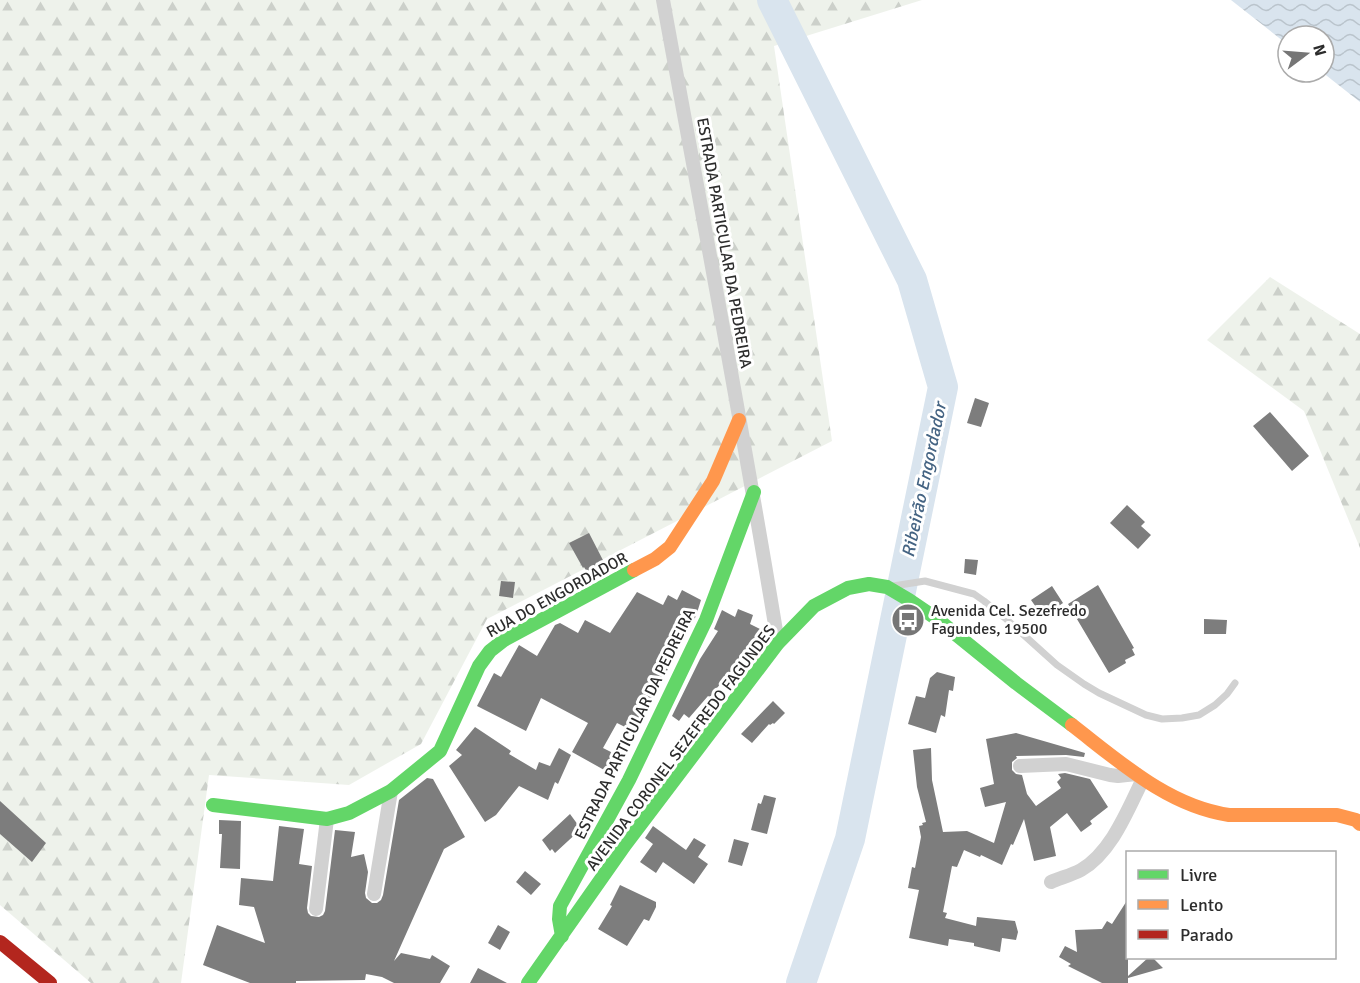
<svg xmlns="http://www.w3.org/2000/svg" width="1360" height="983" font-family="Signika,sans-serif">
	<defs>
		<pattern id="forest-firs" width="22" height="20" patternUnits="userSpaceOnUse" patternTransform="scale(1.5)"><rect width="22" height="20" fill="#eef2eb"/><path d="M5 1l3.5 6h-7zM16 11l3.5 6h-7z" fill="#ccd0ca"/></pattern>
		<pattern id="water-waves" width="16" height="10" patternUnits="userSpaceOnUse" patternTransform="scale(1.5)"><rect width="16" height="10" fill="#d9e4ee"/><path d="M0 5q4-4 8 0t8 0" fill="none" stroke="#bac4cc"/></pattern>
	</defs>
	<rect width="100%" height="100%" fill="#fff"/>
	<path fill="url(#forest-firs)" d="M 0,0 L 922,0 L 774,46 L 832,441 L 487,619 L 421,744 L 349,785 L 209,775 L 181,983 L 91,983 L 0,905 Z
		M 1270,277 L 1360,334 L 1360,548 L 1304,411 L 1207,340 Z"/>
	<path fill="url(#water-waves)" d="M 1231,0 L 1360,0 L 1360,102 L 1322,72 L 1324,72 L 1324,36 L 1288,36 L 1288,45 Z"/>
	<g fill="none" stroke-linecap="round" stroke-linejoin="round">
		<path stroke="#d9e4ee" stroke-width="30" d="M 772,0 L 912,280 L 943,387 L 850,839 L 801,983"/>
	</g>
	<path fill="#7d7d7d" d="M 975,398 L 989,403 L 981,427 L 967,423 Z
		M 1270,412 L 1309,456 L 1292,471 L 1253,426 Z
		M 1127,505 L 1145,522 L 1141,526 L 1151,535 L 1138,549 L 1110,523 Z
		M 589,533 L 607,568 L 590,577 L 584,567 L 583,568 L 569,543 Z
		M 965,559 L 978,560 L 976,575 L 964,573 Z
		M 501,581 L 515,582 L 513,598 L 499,596 Z
		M 1098,585 L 1134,648 L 1132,649 L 1135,655 L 1125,660 L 1126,663 L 1109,673 L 1068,604 Z
		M 1052,586 L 1063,603 L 1043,617 L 1031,600 Z
		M 682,590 L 701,600 L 696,616 L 651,701 L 650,700 L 633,731 L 617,723 L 603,748 L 615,754 L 606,771 L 572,752 L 588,723 L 541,698 L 526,731 L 477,706 L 494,673 L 501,677 L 519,645 L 537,656 L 555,625 L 560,623 L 578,633 L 585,620 L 610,633 L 637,592 L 663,605 L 668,595 L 677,600 Z
		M 738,609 L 753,615 L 750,624 L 766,632 L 751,655 L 745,651 L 729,674 L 728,674 L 710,697 L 708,696 L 689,718 L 684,714 L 679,721 L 672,716 L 700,659 L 718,631 L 714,629 L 722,610 L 735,617 Z
		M 1204,619 L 1227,620 L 1226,634 L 1204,634 Z
		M 937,672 L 955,677 L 953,691 L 949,690 L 945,717 L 941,715 L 936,733 L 908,724 L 916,696 L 925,698 L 930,678 Z
		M 773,701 L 785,713 L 774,724 L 773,723 L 770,725 L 769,724 L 752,743 L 741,734 Z
		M 475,727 L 511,751 L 509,754 L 536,770 L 539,762 L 550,766 L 559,748 L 571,755 L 558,784 L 555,782 L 548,800 L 519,786 L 496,815 L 485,822 L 449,766 L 462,755 L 456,750 Z
		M 1016,733 L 1085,753 L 1084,757 L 1066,755 L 1016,756 L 1017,758 L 1012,762 L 1012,770 L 1016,774 L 1022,775 L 1027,794 L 1036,806 L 1061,788 L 1057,782 L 1061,778 L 1058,774 L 1065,773 L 1090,779 L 1108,807 L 1090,821 L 1092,824 L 1081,832 L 1067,813 L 1050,827 L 1056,856 L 1034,861 L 1024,819 L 1013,845 L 1011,844 L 1002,865 L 981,855 L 980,857 L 964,850 L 957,867 L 952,866 L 943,912 L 947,913 L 945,918 L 976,926 L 977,917 L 1015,921 L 1018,932 L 1016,940 L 1002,938 L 1000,952 L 974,946 L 974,943 L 949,939 L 948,946 L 909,938 L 919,890 L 908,888 L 912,867 L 915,868 L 921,837 L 919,826 L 923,825 L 922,823 L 926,822 L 917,787 L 913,750 L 931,748 L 932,780 L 943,832 L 967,831 L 994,843 L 1006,802 L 985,807 L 980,788 L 994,784 L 986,739 Z
		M 427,778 L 433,779 L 465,837 L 444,849 L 394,961 L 401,953 L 430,959 L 432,955 L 450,966 L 440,983 L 394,983 L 382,977 L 366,974 L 365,980 L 296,981 L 296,983 L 250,983 L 203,965 L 217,925 L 265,943 L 254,907 L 239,905 L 241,878 L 273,881 L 279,826 L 304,829 L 299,864 L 312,866 L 307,908 L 308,913 L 311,916 L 319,917 L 323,915 L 325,911 L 335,830 L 355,832 L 351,857 L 364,854 L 368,872 L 365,893 L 366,898 L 372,903 L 377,903 L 381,900 L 383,895 L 399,800 Z
		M 764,795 L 776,798 L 767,834 L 751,830 L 758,803 L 761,804 Z
		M 0,801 L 46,843 L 32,862 L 0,834 Z
		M 570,814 L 581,829 L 555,853 L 552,849 L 550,851 L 542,840 Z
		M 219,820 L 241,821 L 240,869 L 220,868 L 222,834 L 219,834 Z
		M 653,826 L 686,850 L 694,838 L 706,845 L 698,857 L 708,864 L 694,884 L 663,862 L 656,873 L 640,862 L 653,844 L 645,838 Z
		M 734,839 L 749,843 L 742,866 L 728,862 Z
		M 525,871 L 541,884 L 531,895 L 516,882 Z
		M 620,885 L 656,902 L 656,907 L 649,921 L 644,919 L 627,946 L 598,929 L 612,906 L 610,905 Z
		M 1128,899 L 1128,976 L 1149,957 L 1152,957 L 1163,968 L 1128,978 L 1128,983 L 1102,983 L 1068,966 L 1071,964 L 1059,957 L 1065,946 L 1077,952 L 1075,930 L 1102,929 L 1107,921 L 1112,924 Z
		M 498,925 L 510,932 L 500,950 L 488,943 Z
		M 478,968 L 507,983 L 470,983 Z"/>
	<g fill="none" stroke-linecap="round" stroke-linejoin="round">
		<path stroke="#d1d1d1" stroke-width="7" d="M 893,586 L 925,581 L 974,594 L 984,601 L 1005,618 L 1057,665 L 1084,684 L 1099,693 L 1146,715 L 1162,719 L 1182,718 L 1199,715 L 1215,705 L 1227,694 L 1235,683"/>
		<path stroke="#d1d1d1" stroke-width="14" d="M 663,0 C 702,214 743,428 778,643
			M 1020,766 L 1066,764 L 1110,775 L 1118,776 L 1136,774
			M 1051,882 C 1060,878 1072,875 1081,870 C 1112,852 1128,809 1143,779
			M 374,894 L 391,791
			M 316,909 L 327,819"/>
		<path stroke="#63d668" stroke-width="14" d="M 213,805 L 327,819 L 349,813 L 391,791 L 440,751 L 479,666 L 490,651 L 504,640 L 634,570
			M 562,936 L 559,919 L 560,906 L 629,780 L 706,620 L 754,492
			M 528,983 L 625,845 L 778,643 L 814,606 L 848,588 L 869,584 L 887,587 L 909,600 L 937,619 L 1016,683 L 1072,725"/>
		<path stroke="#ff974d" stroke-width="14" d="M 634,570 L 655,559 L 670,547 L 713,481 L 739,420
			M 1072,725 C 1120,762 1168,806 1229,815 L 1337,815 L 1356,820 L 1360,824"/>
		<path stroke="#b3261e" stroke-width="14" d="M 0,942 L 50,983"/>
	</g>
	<defs>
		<g id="bus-disc" transform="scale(1.725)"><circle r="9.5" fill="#767676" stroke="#fff"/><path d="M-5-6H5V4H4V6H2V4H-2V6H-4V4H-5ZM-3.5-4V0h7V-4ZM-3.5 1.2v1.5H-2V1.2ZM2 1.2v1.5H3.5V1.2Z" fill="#fff"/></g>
	</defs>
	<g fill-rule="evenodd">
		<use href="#bus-disc" x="908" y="620"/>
	</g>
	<g text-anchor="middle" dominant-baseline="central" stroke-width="6" stroke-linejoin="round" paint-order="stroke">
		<g font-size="16" fill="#2c2c2c" stroke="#fff">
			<text transform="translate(724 243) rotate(80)">ESTRADA PARTICULAR DA PEDREIRA</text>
			<text transform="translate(557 595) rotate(-29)">RUA DO ENGORDADOR</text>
			<text transform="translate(635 724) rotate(-64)">ESTRADA PARTICULAR DA PEDREIRA</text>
			<text transform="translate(681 748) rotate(-53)">AVENIDA CORONEL SEZEFREDO FAGUNDES</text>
		</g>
		<g font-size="16" fill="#2c2c2c" stroke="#fff" text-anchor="start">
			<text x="931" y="611">Avenida Cel. Sezefredo<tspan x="931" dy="18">Fagundes, 19500</tspan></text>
		</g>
		<g font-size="18" font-style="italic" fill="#456483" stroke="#fff">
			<text transform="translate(924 480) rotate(-78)">Ribeirão Engordador</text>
		</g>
	</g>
	<rect x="1126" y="851" width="210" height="108" fill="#ffffff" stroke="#ababab" stroke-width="1.5"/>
	<rect x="1138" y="870" width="30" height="9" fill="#63d668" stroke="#ababab" stroke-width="1.5"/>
	<text x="1180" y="881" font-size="18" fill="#2c2c2c">Livre</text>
	<rect x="1138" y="900" width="30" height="9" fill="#ff974d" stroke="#ababab" stroke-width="1.5"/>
	<text x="1180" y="911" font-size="18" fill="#2c2c2c">Lento</text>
	<rect x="1138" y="930" width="30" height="9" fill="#b3261e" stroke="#ababab" stroke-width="1.5"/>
	<text x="1180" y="941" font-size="18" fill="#2c2c2c">Parado</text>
	<g transform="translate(1306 54) rotate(74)"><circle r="28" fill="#ffffff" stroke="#ababab" stroke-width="1.5"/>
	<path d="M0-4.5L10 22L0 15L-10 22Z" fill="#767676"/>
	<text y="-9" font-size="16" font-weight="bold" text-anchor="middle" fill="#2c2c2c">N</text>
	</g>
</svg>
